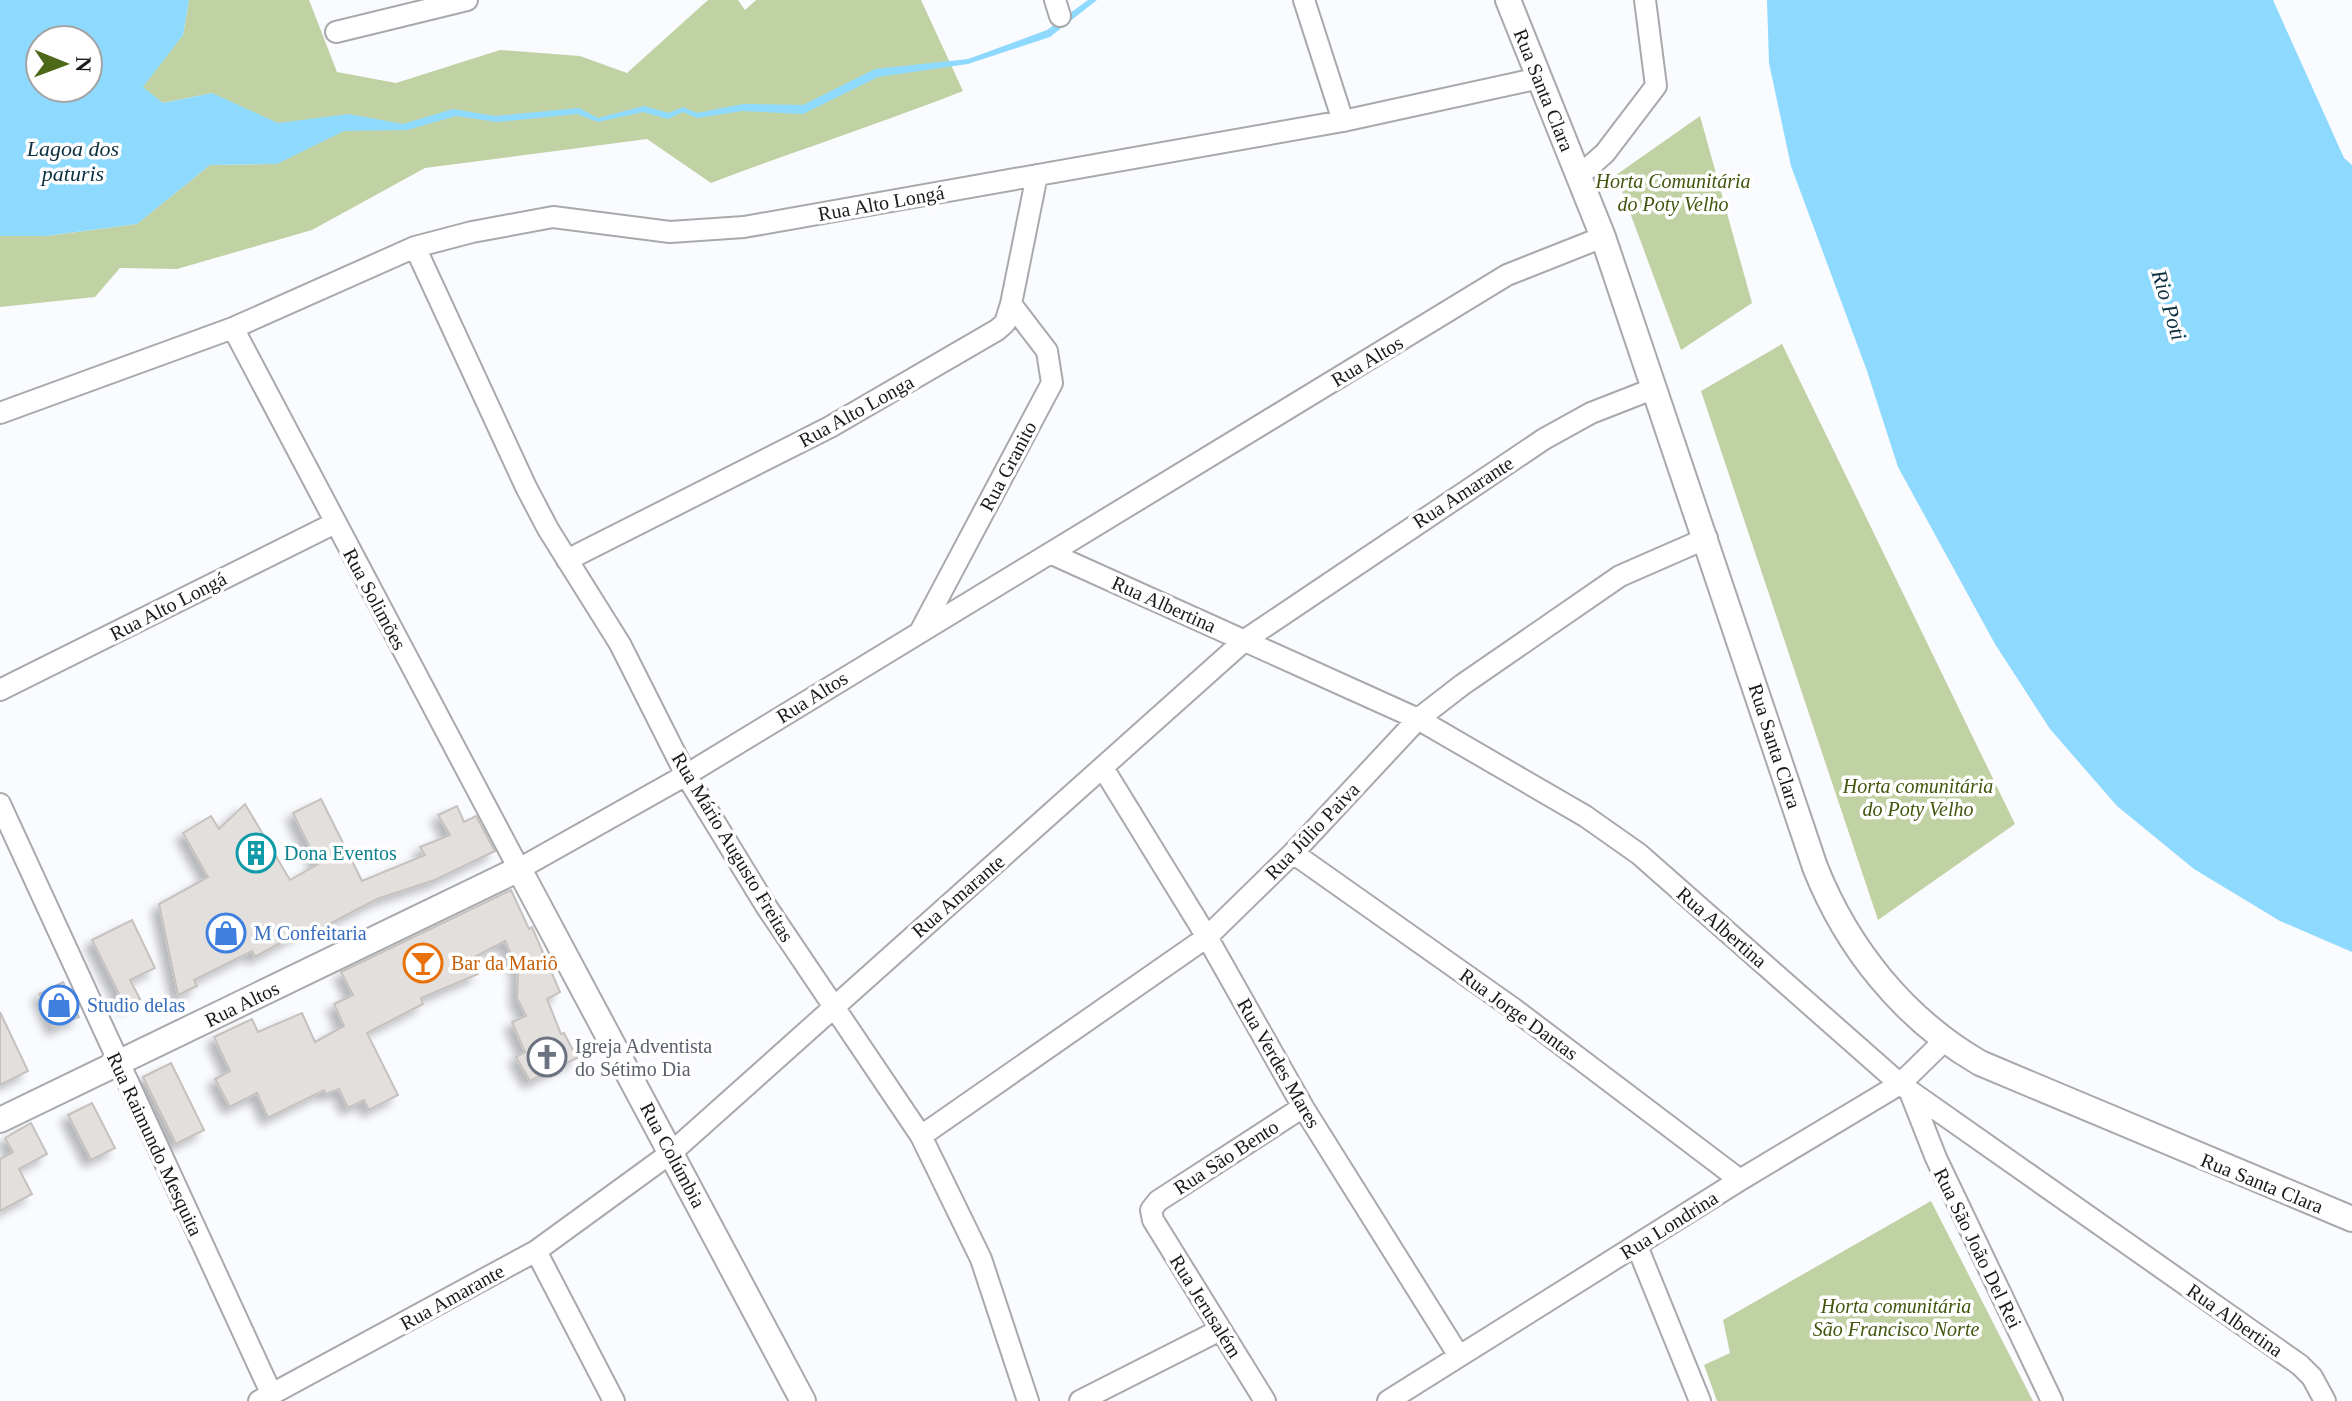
<svg xmlns="http://www.w3.org/2000/svg" width="2352" height="1401" font-family="Georgia,serif">
	<defs>
		<filter id="shadow"><feDropShadow dx="-7" dy="7" stdDeviation="4" flood-color="#0004"/></filter>
	</defs>
	<rect width="100%" height="100%" fill="#fafbff"/>
	<path fill="#c0d1a3" d="M 189,0 L 309,0 L 337,72 L 396,83 L 500,50 L 580,56 L 627,73 L 708,0 L 738,0 L 745,10 L 756,0 L 921,0 L 963,91 C 879,124 795,151 711,183 L 647,139 L 425,168 L 312,230 L 177,269 L 120,268 L 95,297 L 0,307 L 0,236 L 46,236 L 137,224 L 210,165 L 277,164 L 212,93 L 163,103 L 142,87 L 183,35 Z
		M 1700,116 L 1752,303 L 1681,350 L 1616,175 Z
		M 1782,344 L 2015,824 L 1878,920 L 1701,391 Z
		M 1931,1201 L 2033,1401 L 1717,1401 L 1704,1365 L 1730,1353 L 1723,1320 Z"/>
	<path fill="#8ed9fe" fill-rule="evenodd" d="M 0,0 L 189,0 L 183,35 L 143,87 L 163,103 L 212,93 L 278,123 L 349,114 L 403,124 L 453,109 L 495,116 L 579,108 L 598,118 L 644,106 L 669,113 L 683,107 L 697,113 L 743,104 L 803,105 L 875,69 L 968,59 L 1047,30 L 1088,0 L 1097,0 L 1050,37 L 968,64 L 878,77 L 803,114 L 742,111 L 697,118 L 683,112 L 668,119 L 643,112 L 598,122 L 577,114 L 497,122 L 456,116 L 407,130 L 344,131 L 277,164 L 210,165 L 137,224 L 46,236 L 0,236 ZM 40,40 L 88,40 L 88,88 L 40,88 Z
		M 1767,0 L 2273,0 L 2344,158 L 2352,165 L 2352,952 L 2280,921 L 2194,869 L 2117,806 L 2050,729 L 1995,644 L 1898,467 L 1867,371 L 1791,166 L 1769,63 Z"/>
	<path fill="#e3dfdc" stroke="#c5c1be" stroke-width="2" filter="url(#shadow)" d="M 321,799 L 362,881 L 425,855 L 420,847 L 450,835 L 438,815 L 457,806 L 464,822 L 476,816 L 495,851 L 435,880 L 377,899 L 318,930 L 315,924 L 255,957 L 252,951 L 194,980 L 197,986 L 178,995 L 159,904 L 208,877 L 183,833 L 211,816 L 219,829 L 245,804 L 290,880 L 318,864 L 293,813 Z
		M 511,890 L 529,929 L 532,927 L 560,992 L 547,999 L 561,1034 L 564,1033 L 577,1058 L 530,1081 L 516,1057 L 525,1052 L 512,1022 L 526,1016 L 517,998 L 518,970 L 505,941 L 471,959 L 478,974 L 421,998 L 423,1004 L 367,1033 L 398,1095 L 369,1110 L 364,1100 L 348,1108 L 339,1089 L 326,1094 L 324,1090 L 268,1118 L 257,1093 L 230,1107 L 215,1079 L 230,1071 L 214,1037 L 252,1019 L 258,1032 L 302,1013 L 315,1042 L 344,1026 L 334,1004 L 353,995 L 341,972 Z
		M 132,920 L 155,968 L 130,980 L 140,999 L 125,1006 L 92,940 Z
		M 63,982 L 79,1017 L 54,1028 L 39,994 Z
		M 0,1012 L 28,1071 L 0,1085 Z
		M 171,1063 L 204,1130 L 176,1144 L 143,1077 Z
		M 92,1103 L 115,1148 L 91,1160 L 68,1115 Z
		M 31,1123 L 47,1154 L 19,1169 L 32,1194 L 0,1211 L 0,1159 L 13,1152 L 5,1138 Z"/>
	<g fill="none" stroke-linecap="round" stroke-linejoin="round">
		<g stroke="#a8a9ad" stroke-width="24">
			<path id="minor" d="M 1055,0 L 1060,16
				M 1304,0 L 1343,121
				M 336,32 L 467,0
				M 1579,176 L 1605,153 L 1656,86 L 1645,0
				M 415,247 L 526,487 L 548,529 L 620,644 L 686,775 L 766,906 L 921,1136 L 981,1259 L 1028,1401
				M 233,328 L 519,869 L 686,775 L 1507,275 L 1603,237
				M 0,413 L 233,328 L 415,247 L 472,232 L 553,217 L 670,232 L 744,227 L 1343,121 L 1540,78
				M 1052,554 L 1418,719 L 1585,816 L 1639,854 L 1900,1084 L 2300,1365 L 2312,1377 L 2325,1401
				M 567,560 L 830,427 L 997,330 L 1005,323 L 1011,304 L 1037,175
				M 921,630 L 1052,383 L 1047,351 L 1011,304
				M 0,690 L 335,523
				M 1103,768 L 1207,937 L 1303,1107 L 1459,1356
				M 0,804 L 272,1395
				M 1293,853 L 1514,1009 L 1740,1180
				M 1910,1092 L 1936,1158 L 2052,1401
				M 921,1136 L 1207,937 L 1293,853 L 1418,719 L 1462,685 L 1620,576 L 1707,538
				M 1637,1246 L 1700,1401
				M 536,1251 L 614,1401
				M 259,1401 L 536,1251 L 672,1152 L 1245,640 L 1544,439 L 1591,413 L 1655,388
				M 1080,1401 L 1220,1330
				M 1265,1401 L 1153,1220 L 1151,1210 L 1158,1201 L 1303,1107
				M 1388,1401 L 1740,1180 L 1900,1084 L 1943,1042"/>
		</g>
		<g stroke="#a8a9ad" stroke-width="28">
			<path id="tertiary" d="M 1508,0 L 1603,237 L 1815,867 C 1847,948 1904,1019 1980,1063 L 2352,1219
				M 0,1120 L 519,869 L 803,1401"/>
		</g>
		<use href="#minor" stroke="#fff" stroke-width="20"/>
		<use href="#tertiary" stroke="#fff" stroke-width="24"/>
	</g>
	<defs>
		<g id="building-ring" transform="scale(2)"><circle r="9.5" fill="#fff" stroke="#0f9aa8" stroke-width="1.5"/><path d="M-4-6H4V6H1V3H-1V6H-4ZM-2.5-4.3h1.7v1.8h-1.7ZM.8-4.3h1.7v1.8H.8ZM-2.5-1h1.7V.8h-1.7ZM.8-1h1.7V.8H.8Z" fill="#0f9aa8"/></g>
		<g id="shop-ring" transform="scale(2)"><circle r="9.5" fill="#fff" stroke="#3f7fe0" stroke-width="1.5"/><path d="M-5-2.5h2.3a2.7 3.5 0 0 1 5.4 0H5L5.5 6h-11ZM-1.5-2.5h3a1.5 2.3 0 0 0-3 0Z" fill="#3f7fe0"/></g>
		<g id="bar-ring" transform="scale(2)"><circle r="9.5" fill="#fff" stroke="#e8710a" stroke-width="1.5"/><path d="M-6-5H6L.8 .8V4.5H3.5V6h-7V4.5H-.8V.8Z" fill="#e8710a"/></g>
		<g id="church-ring" transform="scale(2)"><circle r="9.5" fill="#fff" stroke="#6b7280" stroke-width="1.5"/><path d="M-1.2-6h2.4v3.5h3.3v2.4h-3.3V6h-2.4V-.1h-3.3v-2.4h3.3Z" fill="#6b7280"/></g>
	</defs>
	<g fill-rule="evenodd">
		<use href="#building-ring" x="256" y="853"/>
		<use href="#shop-ring" x="226" y="933"/>
		<use href="#bar-ring" x="423" y="963"/>
		<use href="#shop-ring" x="59" y="1005"/>
		<use href="#church-ring" x="547" y="1057"/>
	</g>
	<g text-anchor="middle" dominant-baseline="central" stroke-width="7" stroke-linejoin="round" paint-order="stroke">
		<g font-size="20" fill="#1a1a1c" stroke="#fff">
			<text transform="translate(1544 90) rotate(68)">Rua Santa Clara</text>
			<text transform="translate(881 203) rotate(-10)">Rua Alto Longá</text>
			<text transform="translate(1367 361) rotate(-31)">Rua Altos</text>
			<text transform="translate(856 411) rotate(-29)">Rua Alto Longa</text>
			<text transform="translate(1008 466) rotate(-62)">Rua Granito</text>
			<text transform="translate(1463 492) rotate(-33)">Rua Amarante</text>
			<text transform="translate(375 599) rotate(62)">Rua Solimões</text>
			<text transform="translate(1164 604) rotate(24)">Rua Albertina</text>
			<text transform="translate(168 606) rotate(-27)">Rua Alto Longá</text>
			<text transform="translate(812 697) rotate(-32)">Rua Altos</text>
			<text transform="translate(1775 746) rotate(72)">Rua Santa Clara</text>
			<text transform="translate(1312 831) rotate(-46)">Rua Júlio Paiva</text>
			<text transform="translate(733 847) rotate(59)">Rua Mário Augusto Freitas</text>
			<text transform="translate(958 896) rotate(-41)">Rua Amarante</text>
			<text transform="translate(1722 927) rotate(41)">Rua Albertina</text>
			<text transform="translate(242 1004) rotate(-26)">Rua Altos</text>
			<text transform="translate(1519 1014) rotate(36)">Rua Jorge Dantas</text>
			<text transform="translate(1279 1063) rotate(60)">Rua Verdes Mares</text>
			<text transform="translate(155 1144) rotate(65)">Rua Raimundo Mesquita</text>
			<text transform="translate(673 1155) rotate(62)">Rua Colúmbia</text>
			<text transform="translate(1226 1157) rotate(-33)">Rua São Bento</text>
			<text transform="translate(2262 1183) rotate(22)">Rua Santa Clara</text>
			<text transform="translate(1669 1225) rotate(-32)">Rua Londrina</text>
			<text transform="translate(1978 1248) rotate(64)">Rua São João Del Rei</text>
			<text transform="translate(452 1297) rotate(-29)">Rua Amarante</text>
			<text transform="translate(1206 1306) rotate(58)">Rua Jerusalém</text>
			<text transform="translate(2235 1320) rotate(35)">Rua Albertina</text>
		</g>
		<g font-size="20" font-style="italic" fill="#42550d" stroke="#fff">
			<text x="1673" y="181">Horta Comunitária<tspan x="1673" dy="23">do Poty Velho</tspan></text>
			<text x="1918" y="786">Horta comunitária<tspan x="1918" dy="23">do Poty Velho</tspan></text>
			<text x="1896" y="1306">Horta comunitária<tspan x="1896" dy="23">São Francisco Norte</tspan></text>
		</g>
		<g font-size="20" fill="#0d838f" stroke="#fff" text-anchor="start">
			<text x="284" y="853">Dona Eventos</text>
		</g>
		<g font-size="20" fill="#366cbe" stroke="#fff" text-anchor="start">
			<text x="254" y="933">M Confeitaria</text>
			<text x="87" y="1005">Studio delas</text>
		</g>
		<g font-size="20" fill="#c56008" stroke="#fff" text-anchor="start">
			<text x="451" y="963">Bar da Mariô</text>
		</g>
		<g font-size="20" fill="#5b616d" stroke="#fff" text-anchor="start">
			<text x="575" y="1046">Igreja Adventista<tspan x="575" dy="23">do Sétimo Dia</tspan></text>
		</g>
		<g font-size="22" font-style="italic" fill="#0d3040" stroke="#fff">
			<text x="73" y="148">Lagoa dos<tspan x="73" dy="25">paturis</tspan></text>
			<text transform="translate(2169 305) rotate(73)">Rio Poti</text>
		</g>
	</g>
	<g transform="translate(64 64) rotate(91)"><circle r="38" fill="#ffffff" stroke="#a3a3a4" stroke-width="2"/>
	<path d="M0-6L14 30L0 20L-14 30Z" fill="#4e681a"/>
	<text y="-12" font-size="22" font-weight="bold" text-anchor="middle" fill="#1a1a1c">N</text>
	</g>
</svg>
